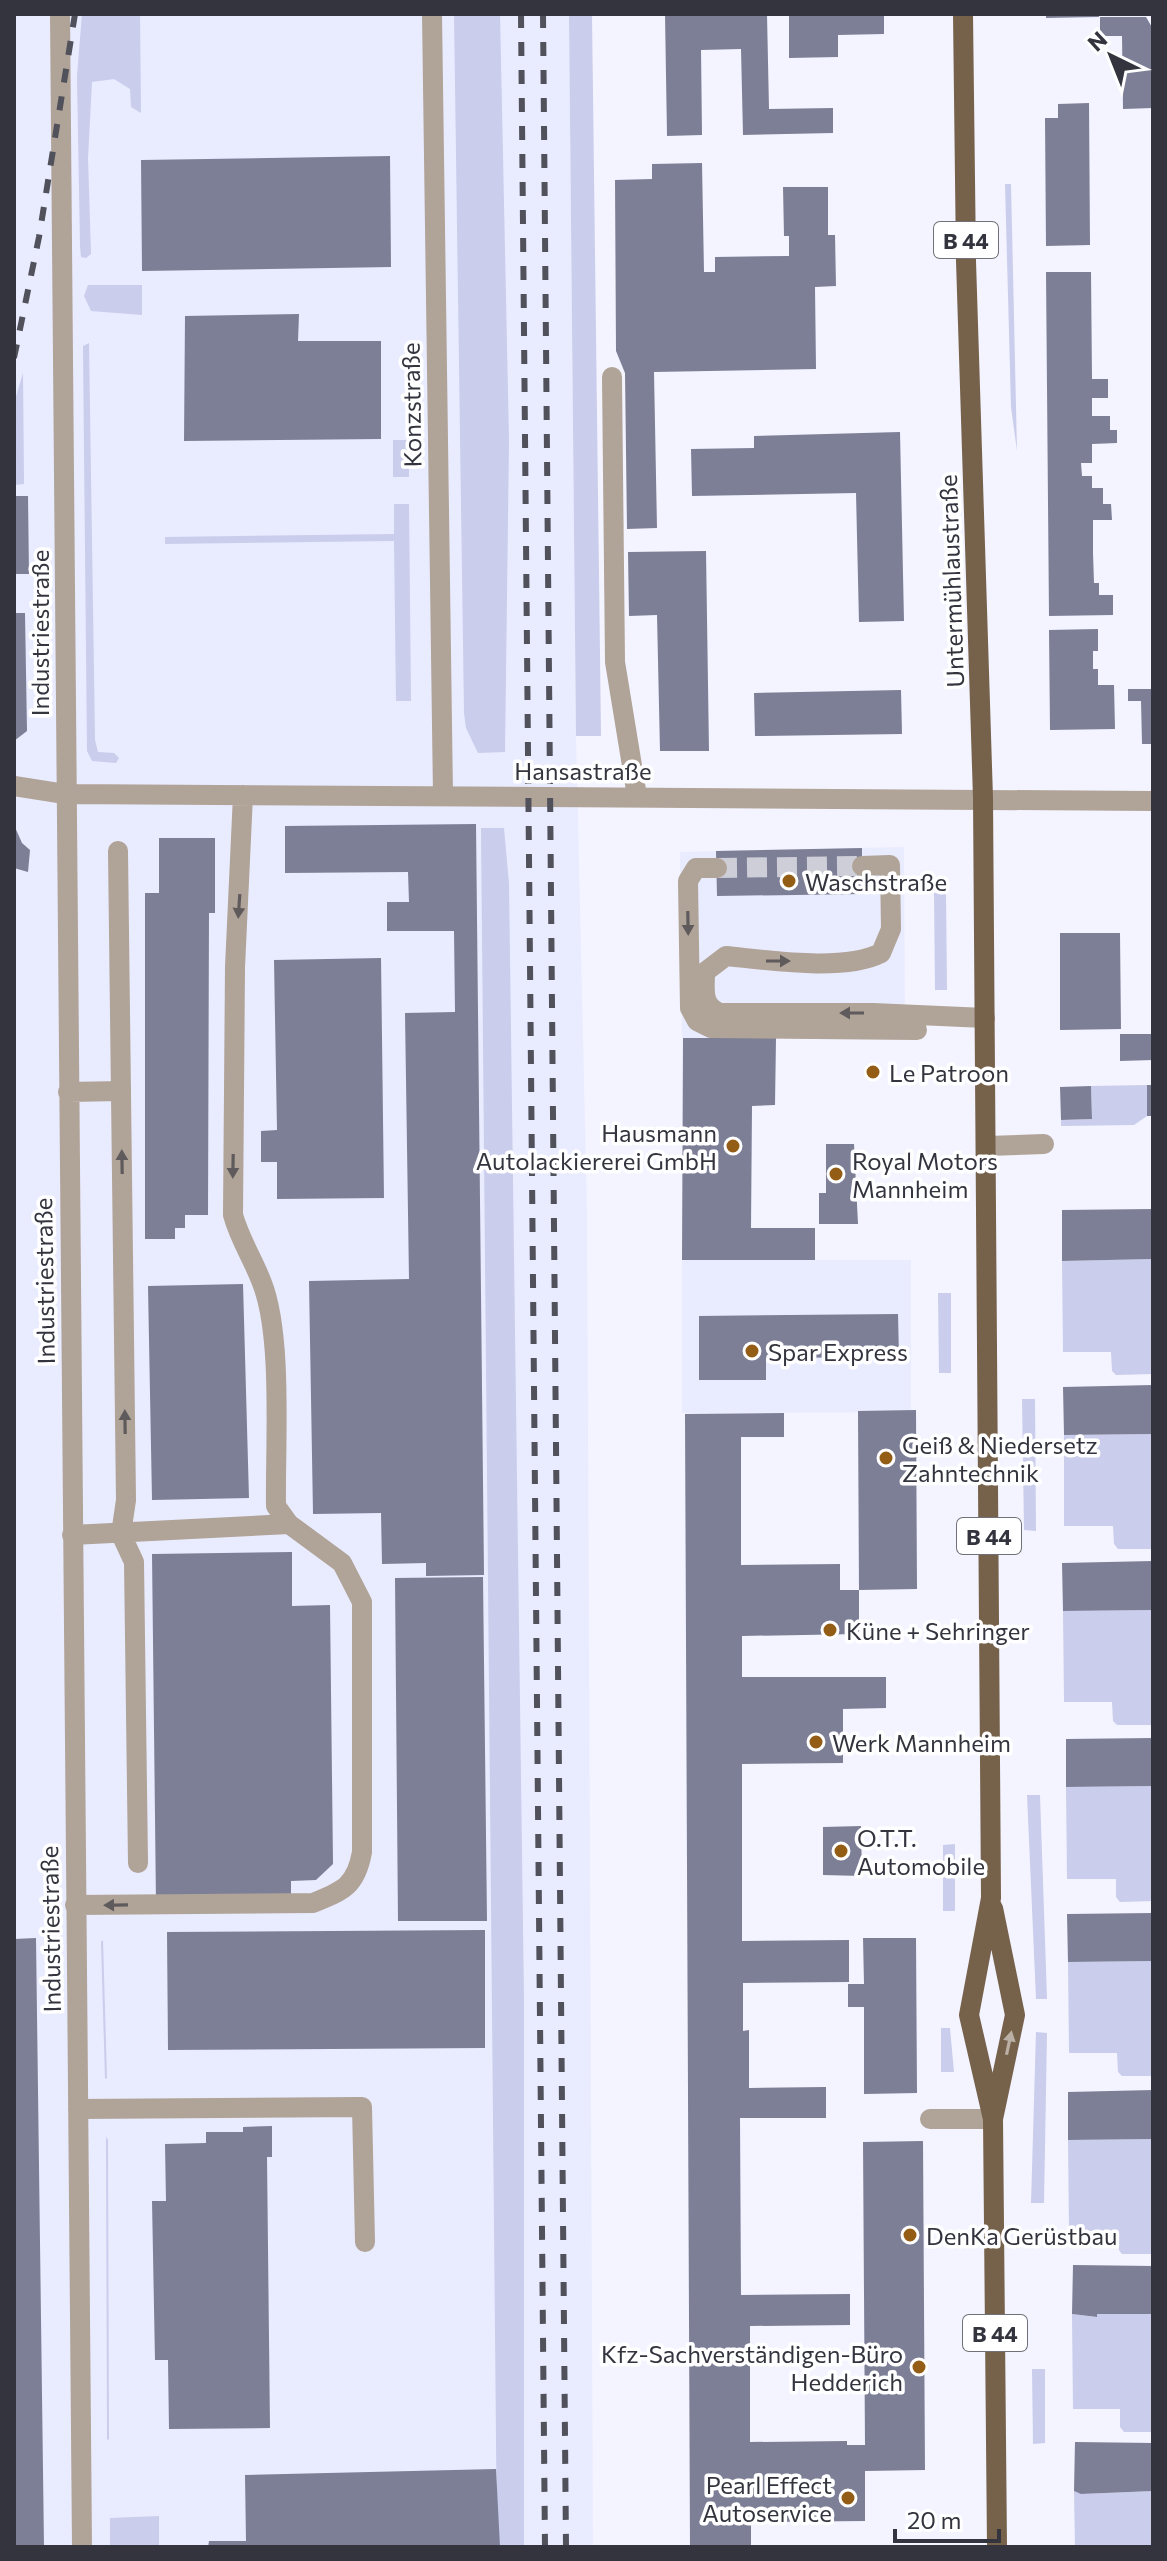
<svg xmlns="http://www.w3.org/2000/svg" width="1167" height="2561" font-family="Commissioner,sans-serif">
	<rect width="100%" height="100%" fill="#f3f4ff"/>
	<path fill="#e9ebff" d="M 14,14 L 569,14 L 576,736 L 587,1212 L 593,2547 L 14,2547 Z
		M 904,847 L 905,1037 L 682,1038 L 680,852 Z
		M 682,1260 L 911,1260 L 911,1412 L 682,1413 Z"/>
	<path fill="#cacdeb" d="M 82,14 L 140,14 L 141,113 L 131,107 L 130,89 L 114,79 L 92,82 L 88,158 L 91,254 L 86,258 L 81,257 L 80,246 L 77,76 Z
		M 454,14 L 500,14 L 509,440 L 505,752 L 478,753 L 466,728 L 464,713 Z
		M 569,14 L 592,14 L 601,736 L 576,736 Z
		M 1005,184 L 1011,184 L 1017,451 L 1011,407 Z
		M 88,285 L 142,285 L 142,315 L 91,311 L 84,296 Z
		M 89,343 L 95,740 L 98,752 L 114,753 L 119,758 L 116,763 L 92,761 L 87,751 L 83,346 Z
		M 23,373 L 24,484 L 14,485 L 14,403 Z
		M 393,440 L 409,440 L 409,477 L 393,477 Z
		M 394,504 L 409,504 L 411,701 L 396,701 L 394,541 L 165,544 L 165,537 L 394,534 Z
		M 481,828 L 504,828 L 509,884 L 524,2001 L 524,2547 L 497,2547 Z
		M 946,892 L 947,990 L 935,990 L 934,893 Z
		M 1147,1085 L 1147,1116 L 1134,1125 L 1061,1126 L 1061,1120 L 1092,1119 L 1091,1086 Z
		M 1153,1259 L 1153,1374 L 1116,1375 L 1112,1371 L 1111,1352 L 1063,1352 L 1062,1261 Z
		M 938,1293 L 951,1293 L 951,1373 L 939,1373 Z
		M 1022,1399 L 1035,1399 L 1036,1531 L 1024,1530 Z
		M 1153,1434 L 1153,1549 L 1118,1549 L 1114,1544 L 1113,1526 L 1064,1526 L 1064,1435 Z
		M 1153,1610 L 1153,1725 L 1117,1725 L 1113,1721 L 1112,1702 L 1064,1702 L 1063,1611 Z
		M 1153,1786 L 1153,1901 L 1120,1902 L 1116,1897 L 1116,1879 L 1067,1879 L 1066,1787 Z
		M 1027,1795 L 1040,1795 L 1047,1999 L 1036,1999 Z
		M 955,1844 L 955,1911 L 943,1911 L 943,1845 Z
		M 103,1940 L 107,2078 L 105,2079 L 101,1942 Z
		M 1153,1961 L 1153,2076 L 1122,2076 L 1118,2072 L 1117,2053 L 1069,2053 L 1068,1962 Z
		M 941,2028 L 950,2028 L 954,2072 L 941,2072 Z
		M 1036,2032 L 1047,2033 L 1044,2203 L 1031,2203 Z
		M 106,2137 L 108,2140 L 109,2440 L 107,2439 Z
		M 1153,2139 L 1153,2254 L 1122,2254 L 1119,2250 L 1118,2231 L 1069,2231 L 1068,2140 Z
		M 1072,2314 L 1096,2317 L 1097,2314 L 1153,2314 L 1153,2432 L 1124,2432 L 1120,2427 L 1120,2409 L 1073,2409 Z
		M 1032,2369 L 1045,2369 L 1045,2443 L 1033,2444 Z
		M 1074,2491 L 1082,2494 L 1153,2491 L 1153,2547 L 1075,2547 Z
		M 159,2516 L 159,2547 L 110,2547 L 110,2518 Z"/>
	<path fill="#7d7f96" d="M 665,14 L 767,14 L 769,109 L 833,108 L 833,133 L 743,135 L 741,49 L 701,50 L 702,135 L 667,136 Z
		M 789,14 L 884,14 L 884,34 L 838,35 L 838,57 L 789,58 Z
		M 1046,14 L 1099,14 L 1099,17 L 1046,18 Z
		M 1100,17 L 1146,17 L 1153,29 L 1153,108 L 1123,109 L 1122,36 L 1100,36 Z
		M 1089,103 L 1090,245 L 1046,246 L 1045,118 L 1058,118 L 1058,104 Z
		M 390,156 L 391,267 L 142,271 L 141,160 Z
		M 702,163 L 704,272 L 715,272 L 715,257 L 789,256 L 789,236 L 784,236 L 783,187 L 828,187 L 828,235 L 835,235 L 836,286 L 815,287 L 816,369 L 654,372 L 657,528 L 627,529 L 625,373 L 616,351 L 615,180 L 652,179 L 652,164 Z
		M 1046,272 L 1091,272 L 1092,379 L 1108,379 L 1108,398 L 1092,398 L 1092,416 L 1110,416 L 1110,430 L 1117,430 L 1117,443 L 1092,444 L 1092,463 L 1081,463 L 1082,476 L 1092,476 L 1092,488 L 1103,488 L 1103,504 L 1111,504 L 1112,520 L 1093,520 L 1093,553 L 1094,583 L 1099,583 L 1099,595 L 1113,595 L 1113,615 L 1049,616 Z
		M 299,314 L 298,341 L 381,341 L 381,439 L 184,441 L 185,316 Z
		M 900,432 L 904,621 L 859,622 L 856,493 L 692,496 L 691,449 L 754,448 L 754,436 Z
		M 14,496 L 28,496 L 29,574 L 14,574 Z
		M 706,551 L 709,751 L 660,751 L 657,615 L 629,616 L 628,552 Z
		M 14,613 L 25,613 L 27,731 L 14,741 Z
		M 1098,629 L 1098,651 L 1093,651 L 1093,669 L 1098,669 L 1098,685 L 1114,685 L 1115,729 L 1050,730 L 1049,630 Z
		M 1128,689 L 1153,689 L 1153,744 L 1142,744 L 1141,701 L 1128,701 Z
		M 901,690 L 902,734 L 755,736 L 754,693 Z
		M 476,824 L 484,1575 L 426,1576 L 426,1563 L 382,1564 L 381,1513 L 313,1514 L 309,1281 L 409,1279 L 405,1013 L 455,1012 L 454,931 L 387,931 L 387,902 L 409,902 L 408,872 L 285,873 L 285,826 Z
		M 14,825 L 22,843 L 30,850 L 28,872 L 14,868 Z
		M 159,838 L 215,838 L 215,913 L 209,913 L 208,1215 L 185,1215 L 185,1228 L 175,1228 L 175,1239 L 145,1239 L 145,893 L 159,893 Z
		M 862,848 L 862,894 L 717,896 L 716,851 Z
		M 1060,933 L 1120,933 L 1121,1029 L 1060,1030 Z
		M 381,958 L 384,1198 L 277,1199 L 277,1162 L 261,1162 L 261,1131 L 277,1130 L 274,960 Z
		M 1120,1034 L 1153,1034 L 1153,1060 L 1120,1061 Z
		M 683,1038 L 776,1038 L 775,1105 L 752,1106 L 751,1228 L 815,1228 L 815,1260 L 682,1260 Z
		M 1147,1085 L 1153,1085 L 1153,1116 L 1147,1116 Z
		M 1091,1086 L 1092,1119 L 1061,1120 L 1060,1087 Z
		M 826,1144 L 854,1144 L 858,1224 L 819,1224 L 819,1193 L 826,1193 Z
		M 1153,1209 L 1153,1259 L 1062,1261 L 1062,1210 Z
		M 243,1284 L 249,1498 L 152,1500 L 148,1286 Z
		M 898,1314 L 899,1357 L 766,1358 L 766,1380 L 699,1380 L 699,1316 Z
		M 1153,1385 L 1153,1434 L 1064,1435 L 1063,1387 Z
		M 916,1410 L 917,1589 L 859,1590 L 858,1411 Z
		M 784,1413 L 784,1437 L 741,1437 L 741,1565 L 840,1564 L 840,1590 L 859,1590 L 859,1634 L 742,1636 L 742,1677 L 886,1677 L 886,1708 L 843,1709 L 843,1763 L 742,1764 L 742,1941 L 849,1940 L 849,1982 L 743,1983 L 743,2031 L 749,2030 L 749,2088 L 826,2087 L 826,2118 L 740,2118 L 741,2295 L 850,2294 L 850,2325 L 750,2326 L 750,2442 L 847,2441 L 847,2445 L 865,2445 L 863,2142 L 923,2141 L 925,2470 L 865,2471 L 865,2521 L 751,2522 L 751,2547 L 690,2547 L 685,1414 Z
		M 292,1552 L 292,1606 L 330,1605 L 333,1864 L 316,1880 L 291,1881 L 291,1903 L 156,1904 L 152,1554 Z
		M 1153,1561 L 1153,1610 L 1063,1611 L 1062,1563 Z
		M 483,1577 L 487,1921 L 398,1921 L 395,1578 Z
		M 1153,1738 L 1153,1786 L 1066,1787 L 1066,1739 Z
		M 861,1826 L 862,1876 L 823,1875 L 823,1827 Z
		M 1153,1913 L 1153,1961 L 1068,1962 L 1067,1914 Z
		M 485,1930 L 485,2048 L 168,2050 L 167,1932 Z
		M 36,1938 L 44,2547 L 14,2547 L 14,1939 Z
		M 863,1938 L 916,1938 L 917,2093 L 864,2094 L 864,2007 L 848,2007 L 848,1984 L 864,1984 Z
		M 1153,2090 L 1153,2139 L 1068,2140 L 1068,2092 Z
		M 272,2126 L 272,2157 L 267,2157 L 270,2428 L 169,2429 L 168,2360 L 155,2360 L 152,2201 L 166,2201 L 165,2144 L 206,2143 L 206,2132 L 243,2132 L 243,2127 Z
		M 1073,2265 L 1153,2266 L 1153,2314 L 1097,2314 L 1097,2317 L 1072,2314 Z
		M 1075,2442 L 1153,2443 L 1153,2491 L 1081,2494 L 1074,2491 Z
		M 496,2469 L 500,2547 L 208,2547 L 209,2541 L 246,2541 L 245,2475 Z"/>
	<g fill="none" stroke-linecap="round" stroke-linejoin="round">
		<path stroke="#cdced8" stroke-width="20" stroke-dasharray="20 10" stroke-linecap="butt" d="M 717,868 L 862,866"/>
		<path stroke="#b0a397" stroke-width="20" d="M 60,14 L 82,2547
			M 432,14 L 443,795
			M 612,377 L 615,662 L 637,796
			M 14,786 L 65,794 L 1153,801
			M 118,851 L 126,1500 L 121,1534 L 134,1562 L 138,1863
			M 862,866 L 890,865 L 891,929 L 881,953 C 844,972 767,960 726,956 L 705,972 C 705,990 701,1005 720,1013 L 873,1013 L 985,1018
			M 717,868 L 696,868 L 688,881 L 690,1008 L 697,1021 L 711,1028 L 917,1030
			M 68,1092 L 121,1091
			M 987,1146 L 1044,1144
			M 72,1535 L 289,1524
			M 75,1905 L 313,1903 C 343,1891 356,1886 362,1852 L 362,1602 L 342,1563 L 289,1524 L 276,1506 C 275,1446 283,1336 262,1283 C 253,1259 240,1240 233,1215 L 235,967 L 243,795
			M 78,2109 L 362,2107 L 365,2242
			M 930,2119 L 993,2119"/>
		<path stroke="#76614b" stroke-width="20" d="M 963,14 L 966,261 L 983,798 L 991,1898 L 969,2015 L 993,2119
			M 993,1908 L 1015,2015 L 993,2119 L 997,2547"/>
		<path stroke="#50515b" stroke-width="6" stroke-dasharray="14 14" stroke-linecap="butt" d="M 521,14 L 545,2547
			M 543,14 L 566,2547
			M 14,358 L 39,237 L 75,14"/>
	</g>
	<defs><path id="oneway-solid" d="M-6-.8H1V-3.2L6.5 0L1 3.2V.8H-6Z" transform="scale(2)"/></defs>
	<g fill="#5f5b5d">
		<use href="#oneway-solid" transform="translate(239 906) rotate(94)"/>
		<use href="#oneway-solid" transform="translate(688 923) rotate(89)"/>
		<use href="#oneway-solid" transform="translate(778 961)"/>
		<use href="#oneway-solid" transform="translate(852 1013) rotate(-180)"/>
		<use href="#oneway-solid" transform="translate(122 1162) rotate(-91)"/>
		<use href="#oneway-solid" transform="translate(233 1166) rotate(91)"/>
		<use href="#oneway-solid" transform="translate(125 1422) rotate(-91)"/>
		<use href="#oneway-solid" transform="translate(116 1905) rotate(179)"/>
	</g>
	<use fill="#bab0a5" href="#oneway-solid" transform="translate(1009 2043) rotate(-78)"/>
	<g fill="#945d15" stroke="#fff" stroke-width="3">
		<circle cx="789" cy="881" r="8"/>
		<circle cx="873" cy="1072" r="8"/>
		<circle cx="733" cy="1146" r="8"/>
		<circle cx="836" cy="1174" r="8"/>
		<circle cx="752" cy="1351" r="8"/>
		<circle cx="886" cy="1458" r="8"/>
		<circle cx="830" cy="1630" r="8"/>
		<circle cx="816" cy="1742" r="8"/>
		<circle cx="841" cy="1851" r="8"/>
		<circle cx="910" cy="2235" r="8"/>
		<circle cx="919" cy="2367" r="8"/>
		<circle cx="848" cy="2498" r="8"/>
	</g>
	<g text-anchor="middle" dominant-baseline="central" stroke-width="7" stroke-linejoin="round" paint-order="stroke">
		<g fill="#fff" stroke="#707178" stroke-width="2">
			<rect x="934" y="222" width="64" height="36" rx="6"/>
			<rect x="957" y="1518" width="64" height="36" rx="6"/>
			<rect x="963" y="2315" width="64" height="36" rx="6"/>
		</g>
		<g font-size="22" font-weight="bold" fill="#33343e">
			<text x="966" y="240">B 44</text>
			<text x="989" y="1536">B 44</text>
			<text x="995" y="2333">B 44</text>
		</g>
		<g font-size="24" fill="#33343e" stroke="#fff">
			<text transform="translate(411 405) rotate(-91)">Konzstraße</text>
			<text transform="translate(951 581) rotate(-92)">Untermühlaustraße</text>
			<text transform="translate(39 633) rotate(-90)">Industriestraße</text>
			<text x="583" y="770">Hansastraße</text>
			<text transform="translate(44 1281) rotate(-91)">Industriestraße</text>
			<text transform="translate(50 1929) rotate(-91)">Industriestraße</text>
		</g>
		<g font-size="24" fill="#33343e" stroke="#fff" text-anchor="start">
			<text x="805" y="881">Waschstraße</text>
			<text x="889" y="1072">Le Patroon</text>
			<text x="717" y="1132" text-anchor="end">Hausmann<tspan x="717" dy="28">Autolackiererei GmbH</tspan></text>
			<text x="852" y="1160">Royal Motors<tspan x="852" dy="28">Mannheim</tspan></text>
			<text x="768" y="1351">Spar Express</text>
			<text x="902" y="1444">Geiß &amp; Niedersetz<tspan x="902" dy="28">Zahntechnik</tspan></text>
			<text x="846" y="1630">Küne + Sehringer</text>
			<text x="832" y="1742">Werk Mannheim</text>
			<text x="857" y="1837">O.T.T.<tspan x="857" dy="28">Automobile</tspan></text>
			<text x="926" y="2235">DenKa Gerüstbau</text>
			<text x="903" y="2353" text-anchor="end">Kfz-Sachverständigen-Büro<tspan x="903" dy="28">Hedderich</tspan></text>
			<text x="832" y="2484" text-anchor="end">Pearl Effect<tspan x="832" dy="28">Autoservice</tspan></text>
		</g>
	</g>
	<rect width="1167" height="2561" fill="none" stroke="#33343e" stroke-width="32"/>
	<g transform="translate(1111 56) rotate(317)" stroke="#ffffff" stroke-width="6" paint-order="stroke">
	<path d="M0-6L14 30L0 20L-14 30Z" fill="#33343e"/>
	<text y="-12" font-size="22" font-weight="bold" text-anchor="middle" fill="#33343e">N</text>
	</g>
	<path d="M895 2529v12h104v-12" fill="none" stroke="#33343e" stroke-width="4"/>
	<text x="907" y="2529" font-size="24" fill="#33343e" stroke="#ffffff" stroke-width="6" paint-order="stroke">20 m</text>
</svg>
